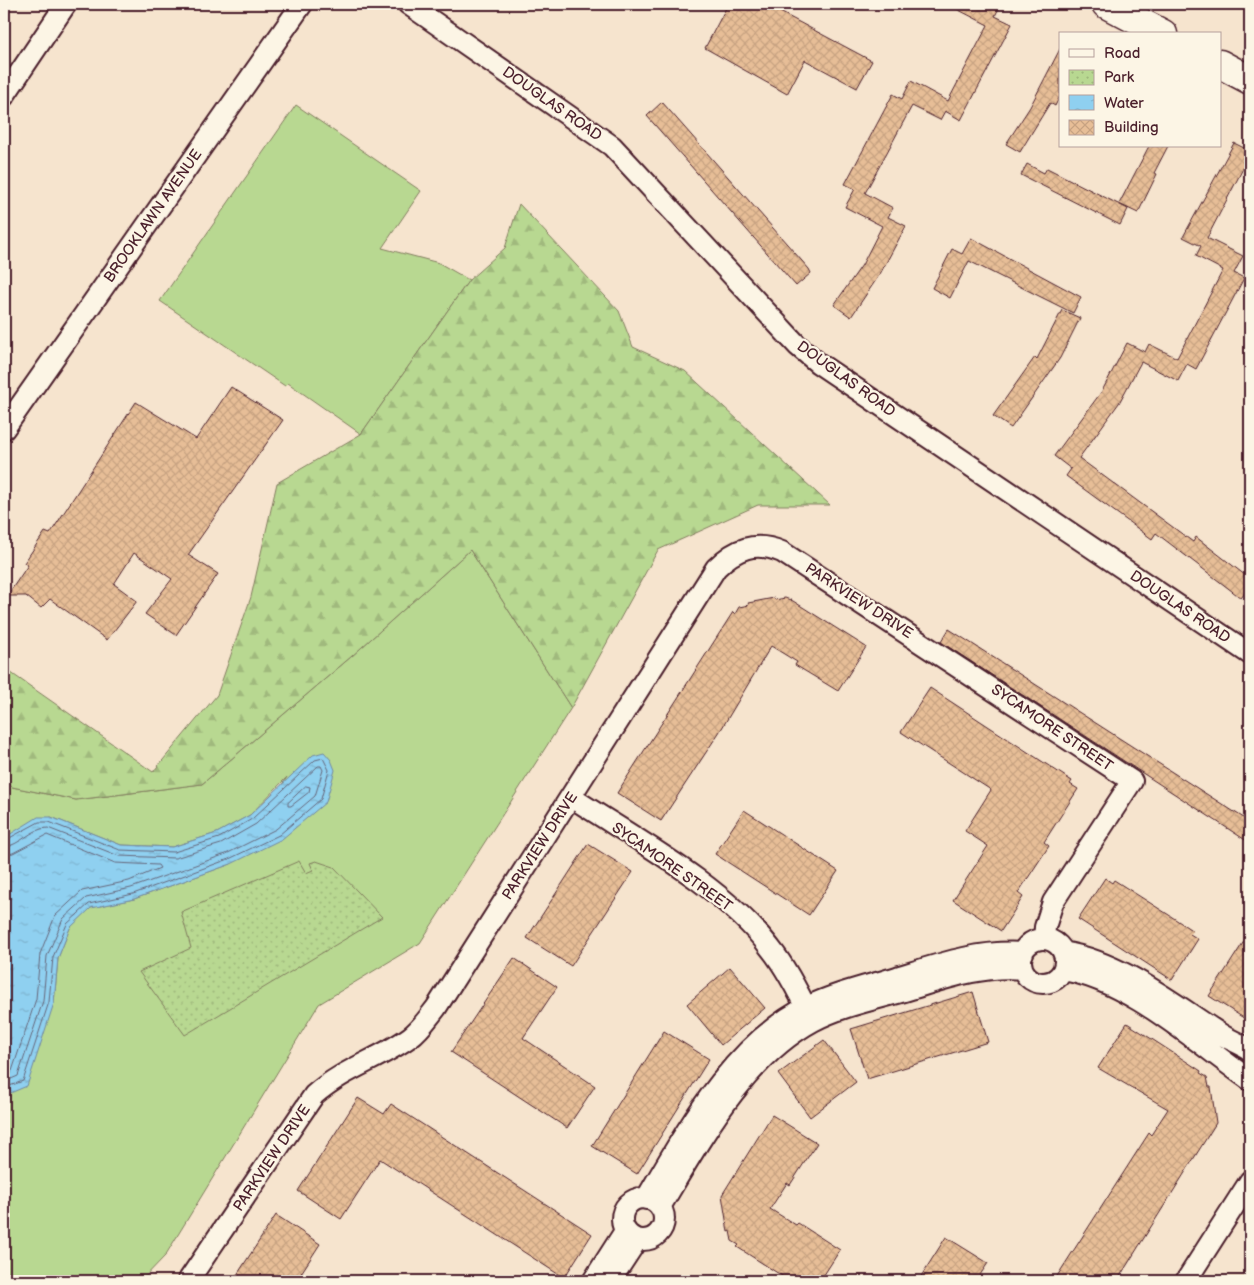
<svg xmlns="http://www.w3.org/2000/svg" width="1254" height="1285" font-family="'Balsamiq Sans',sans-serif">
	<defs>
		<pattern id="forest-firs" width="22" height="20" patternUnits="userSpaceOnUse" patternTransform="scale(1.25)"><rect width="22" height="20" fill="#b8d891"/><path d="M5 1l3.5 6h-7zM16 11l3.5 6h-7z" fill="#a0b97d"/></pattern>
		<pattern id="park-dots" width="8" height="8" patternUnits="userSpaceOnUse" patternTransform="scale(1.25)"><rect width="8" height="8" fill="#b8d891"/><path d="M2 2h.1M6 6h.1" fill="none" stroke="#a0b97d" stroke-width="1.8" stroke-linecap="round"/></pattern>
		<pattern id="water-ripples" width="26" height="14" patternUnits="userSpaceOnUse" patternTransform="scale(1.25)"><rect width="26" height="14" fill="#8fd0f0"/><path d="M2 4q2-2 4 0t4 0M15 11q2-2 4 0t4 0" fill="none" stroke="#7db2ce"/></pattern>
		<pattern id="building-cross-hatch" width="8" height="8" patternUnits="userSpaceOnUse" patternTransform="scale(1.25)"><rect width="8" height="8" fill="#e7be97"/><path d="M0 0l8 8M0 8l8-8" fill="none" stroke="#c8a382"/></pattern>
	</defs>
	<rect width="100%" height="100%" fill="#f6e4ce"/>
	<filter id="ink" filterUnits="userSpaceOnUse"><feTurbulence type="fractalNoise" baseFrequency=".02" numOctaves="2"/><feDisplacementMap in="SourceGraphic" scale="10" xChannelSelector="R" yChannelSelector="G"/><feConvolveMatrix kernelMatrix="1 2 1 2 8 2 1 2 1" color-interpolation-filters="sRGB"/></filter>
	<g filter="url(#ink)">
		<path fill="#b8d891" stroke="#817c5e" d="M 296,105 L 421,191 L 382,248 L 439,263 L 469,280 L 361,434 L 288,383 L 285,386 L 160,301 Z
			M 470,550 L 571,708 L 420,943 L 319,1004 L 165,1256 L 141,1281 L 4,1281 L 4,1093 L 8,1094 L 54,1003 L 58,958 L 70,928 L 90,908 L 134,899 L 231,864 L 287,777 L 250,815 L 217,833 L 172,847 L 121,845 L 51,817 L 4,838 L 4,773 L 12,787 L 76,800 L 202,784 L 352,656 Z"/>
		<path fill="url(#forest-firs)" stroke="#817c5e" d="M 519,204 L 619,311 L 633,347 L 685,371 L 830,505 L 758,505 L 658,550 L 571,708 L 470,550 L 352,656 L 202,784 L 76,800 L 12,787 L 4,773 L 4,668 L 153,772 L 217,695 L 251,597 L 277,483 L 361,434 L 469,280 L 505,248 Z"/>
		<path fill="url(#park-dots)" stroke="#817c5e" d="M 299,861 L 306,873 L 313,870 L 310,863 L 316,861 L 334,867 L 382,917 L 185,1035 L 139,972 L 191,948 L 181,912 Z"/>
		<path fill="url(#water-ripples)" stroke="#7389a1" d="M 324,752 L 331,760 L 335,770 L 326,802 L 282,839 L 231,864 L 134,899 L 91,908 L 70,928 L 58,958 L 54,1003 L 27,1086 L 8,1094 L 4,1093 L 4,838 L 38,817 L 51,817 L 121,845 L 172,847 L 217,833 L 250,815 L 313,755 Z"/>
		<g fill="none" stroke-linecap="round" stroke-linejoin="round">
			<path stroke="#66667a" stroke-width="1" d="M 306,786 L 310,787 L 309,792 L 291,806 L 288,806 L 288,803 Z
				M 4,841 L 39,822 L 49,822 L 120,850 L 174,852 L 219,838 L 252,819 L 315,760 L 323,758 L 329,770 L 321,799 L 279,835 L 229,859 L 133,894 L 89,904 L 67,924 L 53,957 L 49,1002 L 23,1081 L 4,1088
				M 4,847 C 20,846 31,828 48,828 L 119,856 L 175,858 L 221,844 L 256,824 L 318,766 L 321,766 L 323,770 L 315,796 L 276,829 L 226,854 L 131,888 L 86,898 L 63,919 L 47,956 L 43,1001 L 18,1076 L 4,1082
				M 4,855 L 13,853 L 47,835 L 115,863 L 158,865 L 160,868 L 129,881 L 82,891 L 55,916 L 40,954 L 36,999 L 12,1071 L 4,1075"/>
		</g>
		<path fill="url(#building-cross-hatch)" stroke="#4a1f2b" d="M 728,4 L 765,4 L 872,61 L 857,88 L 805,60 L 787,94 L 705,48 Z
			M 947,4 L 1001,4 L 995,16 L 1012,24 L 961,120 L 945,111 L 940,120 L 912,106 L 865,193 L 893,208 L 888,217 L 906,226 L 880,274 L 851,317 L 834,305 L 862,265 L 882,226 L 845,207 L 855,189 L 845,184 L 893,94 L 902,99 L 911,81 L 948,101 L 988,25 Z
			M 1060,49 L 1060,96 L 1055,106 L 1050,103 L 1020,152 L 1006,144 L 1030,107 Z
			M 662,102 L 809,269 L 811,273 L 796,286 L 647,116 Z
			M 1234,143 L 1250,151 L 1250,155 L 1207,238 L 1243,256 L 1234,273 L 1244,278 L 1196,369 L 1187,364 L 1178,381 L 1141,362 L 1119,403 L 1079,458 L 1193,542 L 1196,537 L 1250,579 L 1250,587 L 1241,598 L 1156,533 L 1152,539 L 1066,476 L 1071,469 L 1054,456 L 1102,391 L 1127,343 L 1145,352 L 1149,344 L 1177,358 L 1223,270 L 1196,256 L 1201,246 L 1183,237 Z
			M 1149,146 L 1168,146 L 1154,173 L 1157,174 L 1138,213 L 1119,204 Z
			M 1027,164 L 1044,173 L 1047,168 L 1128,209 L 1120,225 L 1021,175 Z
			M 971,238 L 1081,297 L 1073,313 L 969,261 L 950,298 L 932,288 L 952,249 L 962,254 Z
			M 1062,310 L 1080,318 L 1060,358 L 1011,428 L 993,416 L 1035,357 L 1037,359 Z
			M 231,387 L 283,420 L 188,555 L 218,574 L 176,635 L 145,614 L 172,579 L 134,553 L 114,584 L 137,601 L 107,640 L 50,599 L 41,608 L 26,596 L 7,596 L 28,565 L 24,563 L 45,532 L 50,534 L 136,402 L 196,439 Z
			M 774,598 L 775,600 L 785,598 L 793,601 L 866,647 L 838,691 L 795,665 L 797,662 L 771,646 L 722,728 L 661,821 L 617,793 L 733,612 L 735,614 L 739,607 L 749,605 L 748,603 Z
			M 949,629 L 1250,822 L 1250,843 L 941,642 Z
			M 930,688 L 1072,781 L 1070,784 L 1078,789 L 1044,842 L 1049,846 L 1018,893 L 1023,897 L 1001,931 L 953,900 L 988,846 L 965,831 L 991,790 L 901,732 Z
			M 744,810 L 838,871 L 809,915 L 715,854 Z
			M 588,844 L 633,872 L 571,966 L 527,938 Z
			M 1105,878 L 1112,883 L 1114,880 L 1169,915 L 1193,931 L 1190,934 L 1198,939 L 1172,980 L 1078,919 Z
			M 1250,932 L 1250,1022 L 1209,996 Z
			M 514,958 L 557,987 L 523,1038 L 595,1086 L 567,1128 L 451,1052 Z
			M 730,967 L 765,1008 L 721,1045 L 687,1004 Z
			M 973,992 L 988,1042 L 867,1079 L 851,1029 Z
			M 1127,1023 L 1201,1071 L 1200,1073 L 1207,1077 L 1209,1087 L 1211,1087 L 1216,1123 L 1117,1281 L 1054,1281 L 1149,1133 L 1151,1135 L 1168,1109 L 1098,1068 Z
			M 664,1031 L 709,1059 L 637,1174 L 592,1146 Z
			M 824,1040 L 856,1082 L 810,1117 L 778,1074 Z
			M 358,1098 L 384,1114 L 391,1104 L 592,1234 L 564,1278 L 380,1159 L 341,1219 L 298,1191 Z
			M 772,1115 L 817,1143 L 790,1185 L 787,1183 L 770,1209 L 796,1225 L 798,1223 L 840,1250 L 820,1281 L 790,1281 L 737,1247 L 739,1245 L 732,1241 L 730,1231 L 728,1232 L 722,1195 Z
			M 276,1215 L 320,1244 L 296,1281 L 233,1281 Z
			M 946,1237 L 988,1263 L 976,1281 L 918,1281 Z"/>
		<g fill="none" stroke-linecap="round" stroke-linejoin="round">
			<g stroke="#4a1f2b" stroke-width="24">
				<path id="minor" d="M 408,4 L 612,146 L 798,346 L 818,363 L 1250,654
					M 4,96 L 66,4
					M 4,429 L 302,4
					M 571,797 C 635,839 725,887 771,949 C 787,969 800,995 811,1018
					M1021 961a22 22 0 1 1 44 0a22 22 0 1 1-44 0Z
					M 1063,952 C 1121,962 1171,1002 1219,1033 C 1229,1040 1240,1043 1250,1050
					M 1063,970 C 1127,979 1197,1043 1250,1080
					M622 1219a21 21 0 1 1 42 0a21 21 0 1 1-42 0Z
					M 646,1199 C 688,1128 732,1045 807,1007 C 836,993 867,986 897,977 C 939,964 979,950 1023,953
					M 660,1207 C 700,1141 743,1059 813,1021 C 843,1005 879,999 911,989 C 947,978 984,965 1022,969
					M 188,1281 L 314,1095 C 345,1068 378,1060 410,1037 C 420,1030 428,1018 436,1008 L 716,568 C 736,548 755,541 782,552 L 1132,781 L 1053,902 L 1045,927 L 1044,939
					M 593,1281 L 625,1231
					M 610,1281 L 637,1240
					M 1186,1281 L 1250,1181"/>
			</g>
			<g stroke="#4a1f2b" stroke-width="31">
				<path id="secondary" d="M 1106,4 L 1163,34
					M 1220,64 L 1250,80"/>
			</g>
			<use href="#minor" stroke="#fcf5e5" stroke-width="20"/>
			<use href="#secondary" stroke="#fcf5e5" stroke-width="28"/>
		</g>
	</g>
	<g text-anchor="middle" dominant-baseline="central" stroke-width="4.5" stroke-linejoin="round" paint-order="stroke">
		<g font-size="15" fill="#4a1f2b" stroke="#fcf5e5">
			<text transform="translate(552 104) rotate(35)">DOUGLAS ROAD</text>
			<text transform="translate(153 216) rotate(-55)">BROOKLAWN AVENUE</text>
			<text transform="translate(846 379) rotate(36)">DOUGLAS ROAD</text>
			<text transform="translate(859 601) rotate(33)">PARKVIEW DRIVE</text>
			<text transform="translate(1180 607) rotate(34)">DOUGLAS ROAD</text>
			<text transform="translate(1052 728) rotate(34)">SYCAMORE STREET</text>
			<text transform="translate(540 846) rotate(-57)">PARKVIEW DRIVE</text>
			<text transform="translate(672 867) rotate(35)">SYCAMORE STREET</text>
			<text transform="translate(272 1158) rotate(-56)">PARKVIEW DRIVE</text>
		</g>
	</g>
	<rect width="1254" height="1285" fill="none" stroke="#fcf5e5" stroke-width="20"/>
	<rect x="10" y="10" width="1234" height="1265" fill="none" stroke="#4a1f2b" stroke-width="2" filter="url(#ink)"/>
	<rect x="1059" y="32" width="162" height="115" fill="#fcf5e5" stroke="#b59f9b"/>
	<rect x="1069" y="49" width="25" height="8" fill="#fcf5e5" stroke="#b59f9b"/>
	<text x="1104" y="58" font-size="15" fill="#4a1f2b">Road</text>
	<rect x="1069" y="70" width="25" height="15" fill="url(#park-dots)" stroke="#b59f9b"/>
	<text x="1104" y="82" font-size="15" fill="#4a1f2b">Park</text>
	<rect x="1069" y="95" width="25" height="15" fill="url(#water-ripples)" stroke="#b59f9b"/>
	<text x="1104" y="108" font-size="15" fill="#4a1f2b">Water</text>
	<rect x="1069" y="120" width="25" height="15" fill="url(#building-cross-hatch)" stroke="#b59f9b"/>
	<text x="1104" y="132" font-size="15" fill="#4a1f2b">Building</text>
</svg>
